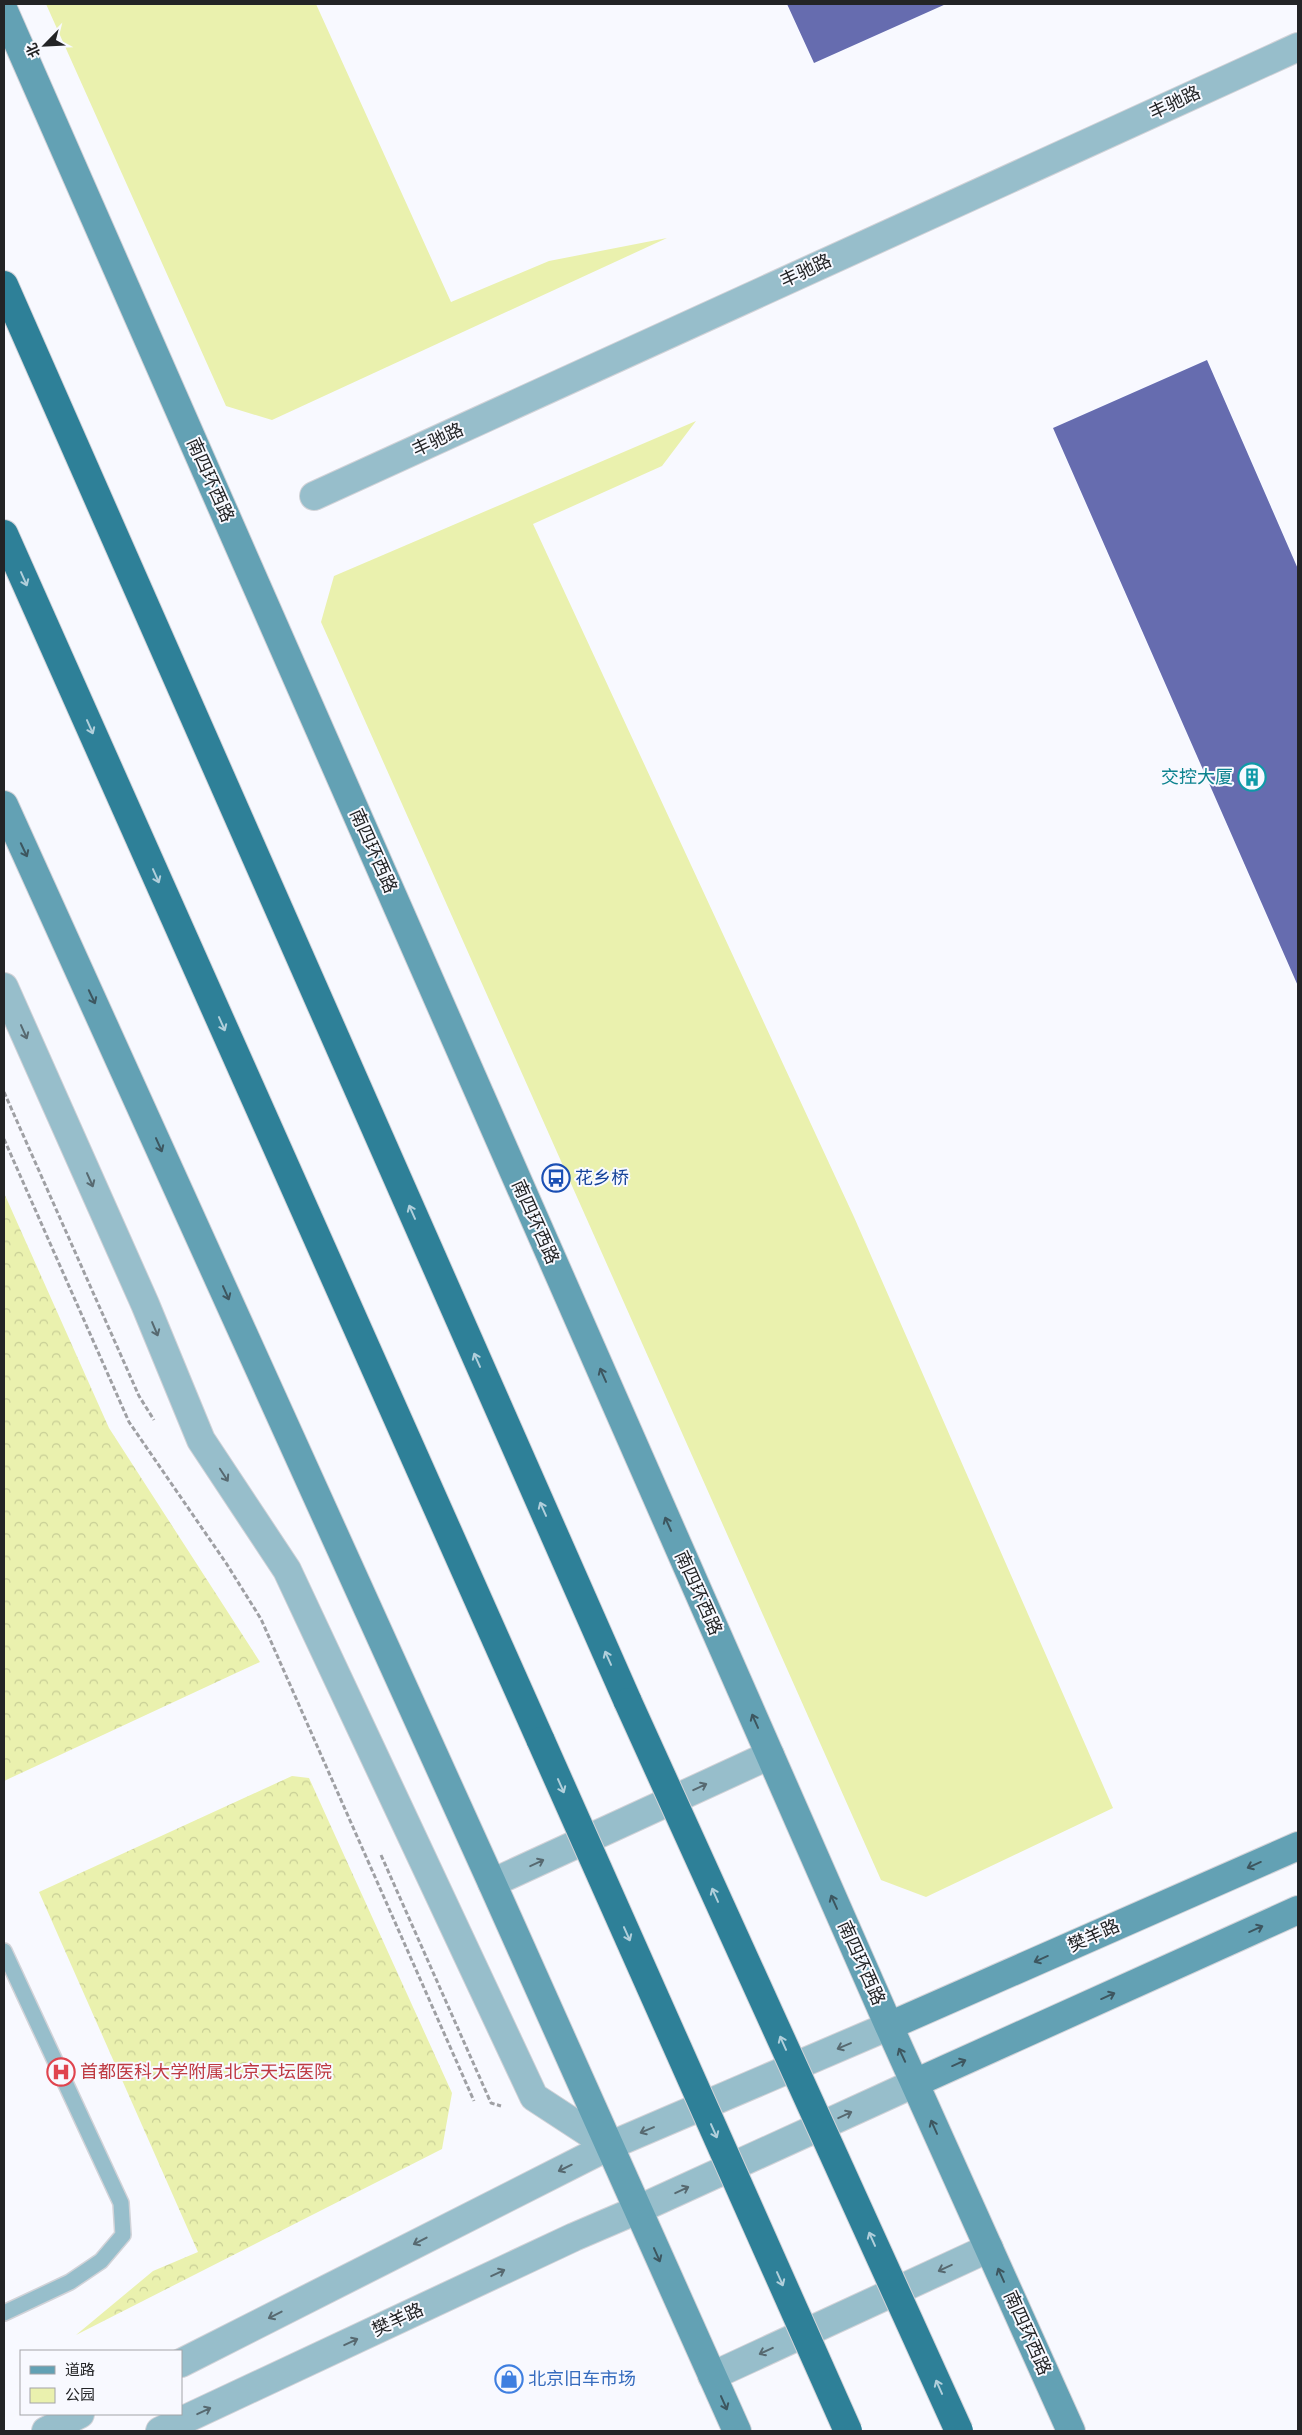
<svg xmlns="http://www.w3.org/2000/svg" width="1302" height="2435" font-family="Spectral,'Noto Sans SC',serif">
	<defs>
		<pattern id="forest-crowns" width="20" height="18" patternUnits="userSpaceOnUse" patternTransform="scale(1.25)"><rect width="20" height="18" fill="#eaf1ae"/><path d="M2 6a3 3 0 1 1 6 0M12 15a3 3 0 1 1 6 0" fill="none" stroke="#c8ce96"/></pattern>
	</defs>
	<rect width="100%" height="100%" fill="#f8f9ff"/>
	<path fill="#eaf1ae" d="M 46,4 L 316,4 L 451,302 L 549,261 L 667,238 L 272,420 L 226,406 Z
		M 696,421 L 662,466 L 533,524 L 854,1217 L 1113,1808 L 926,1897 L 881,1880 L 321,622 L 334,576 Z"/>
	<path fill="url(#forest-crowns)" d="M 4,1193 L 109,1428 L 260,1662 L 4,1781 Z
		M 292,1776 L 309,1778 L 452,2093 L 442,2149 L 76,2335 L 153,2271 L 198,2252 L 39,1892 Z"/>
	<path fill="#666caf" d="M 787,4 L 946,4 L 814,63 Z
		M 1207,360 L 1298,569 L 1298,986 L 1053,428 Z"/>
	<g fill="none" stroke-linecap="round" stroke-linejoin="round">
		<g stroke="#d2d3d8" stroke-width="18">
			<path id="service" d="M 4,1951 L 121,2203 L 123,2235 L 101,2261 L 70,2282 L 4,2313"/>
		</g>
		<g stroke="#d2d3d8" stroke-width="30">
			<path id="tertiary" d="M 314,496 L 1298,47
				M 4,987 L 145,1304 L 201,1440 L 287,1570 L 534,2097 L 609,2146
				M 492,1883 L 770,1755
				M 181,2363 L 609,2146 L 889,2026
				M 712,2376 L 989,2248
				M 46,2431 L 80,2414
				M 160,2431 L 574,2237 L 637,2210 L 915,2083"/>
		</g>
		<g stroke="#d2d3d8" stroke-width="30">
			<path id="secondary" d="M 4,11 L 889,2026 L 1071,2431
				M 4,805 L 492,1883 L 737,2431
				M 889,2026 L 1298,1846
				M 915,2083 L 1298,1910"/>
		</g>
		<g stroke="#d2d3d8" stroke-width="30">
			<path id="trunk" d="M 4,285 L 628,1702
				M 4,534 L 541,1741"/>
		</g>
		<path stroke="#9fa0a4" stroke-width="3" stroke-dasharray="5 2.5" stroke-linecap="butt" d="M 4,1092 L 139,1396 L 154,1420
			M 4,1139 L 129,1422 L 226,1563 L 261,1619 L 474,2101
			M 381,1855 L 491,2103 L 501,2106"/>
		<use href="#service" stroke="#97becb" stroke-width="15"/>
		<use href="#tertiary" stroke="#97becb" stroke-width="28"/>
		<use href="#secondary" stroke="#63a1b4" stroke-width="28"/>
		<use href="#trunk" stroke="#2e8098" stroke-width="28"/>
		<g stroke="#d2d3d8" stroke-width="30" stroke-linecap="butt">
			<path id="trunk-bridge" d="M 628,1702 L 959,2431
				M 541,1741 L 848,2431"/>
		</g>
		<use href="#trunk-bridge" stroke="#2e8098" stroke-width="28"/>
	</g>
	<defs><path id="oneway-shaft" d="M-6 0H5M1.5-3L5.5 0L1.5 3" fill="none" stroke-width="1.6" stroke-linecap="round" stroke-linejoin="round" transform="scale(1.25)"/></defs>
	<g stroke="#b1cfdb">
		<use href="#oneway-shaft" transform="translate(24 579) rotate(66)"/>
		<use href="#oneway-shaft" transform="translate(90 727) rotate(66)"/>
		<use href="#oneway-shaft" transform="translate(156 876) rotate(66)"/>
		<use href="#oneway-shaft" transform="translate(222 1024) rotate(66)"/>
		<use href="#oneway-shaft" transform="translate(412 1212) rotate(-114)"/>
		<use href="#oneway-shaft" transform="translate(477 1360) rotate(-114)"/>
		<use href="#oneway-shaft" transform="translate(543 1509) rotate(-114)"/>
		<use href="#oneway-shaft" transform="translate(608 1658) rotate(-114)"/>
		<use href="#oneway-shaft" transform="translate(561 1786) rotate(66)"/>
		<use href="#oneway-shaft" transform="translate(715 1895) rotate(-114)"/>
		<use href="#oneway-shaft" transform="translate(627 1934) rotate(66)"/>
		<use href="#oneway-shaft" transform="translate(783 2043) rotate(-114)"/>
		<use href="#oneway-shaft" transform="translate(714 2131) rotate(66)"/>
		<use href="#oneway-shaft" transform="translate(872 2239) rotate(-114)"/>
		<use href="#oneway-shaft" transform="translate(780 2279) rotate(66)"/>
		<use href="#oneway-shaft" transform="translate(939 2387) rotate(-114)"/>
	</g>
	<g stroke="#3d565f">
		<use href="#oneway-shaft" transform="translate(24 850) rotate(65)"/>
		<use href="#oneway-shaft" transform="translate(92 997) rotate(65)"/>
		<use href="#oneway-shaft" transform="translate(159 1145) rotate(66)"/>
		<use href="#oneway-shaft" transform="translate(226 1293) rotate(66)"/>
		<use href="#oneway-shaft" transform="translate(603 1375) rotate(-114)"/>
		<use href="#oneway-shaft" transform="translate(668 1524) rotate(-114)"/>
		<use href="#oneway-shaft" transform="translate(755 1721) rotate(-114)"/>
		<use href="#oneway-shaft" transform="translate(1254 1865) rotate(156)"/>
		<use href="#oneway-shaft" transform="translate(834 1902) rotate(-114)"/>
		<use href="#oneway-shaft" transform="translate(1256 1929) rotate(-24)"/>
		<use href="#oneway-shaft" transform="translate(1041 1959) rotate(156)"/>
		<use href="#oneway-shaft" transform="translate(1108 1996) rotate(-24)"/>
		<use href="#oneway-shaft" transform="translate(902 2055) rotate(-115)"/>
		<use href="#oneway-shaft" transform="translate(959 2063) rotate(-24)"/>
		<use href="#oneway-shaft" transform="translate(934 2127) rotate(-114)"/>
		<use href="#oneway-shaft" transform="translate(657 2255) rotate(66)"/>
		<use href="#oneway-shaft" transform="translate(1001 2275) rotate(-114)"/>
		<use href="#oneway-shaft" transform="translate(724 2403) rotate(66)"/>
	</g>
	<g stroke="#576970">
		<use href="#oneway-shaft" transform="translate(24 1032) rotate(66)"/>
		<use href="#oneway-shaft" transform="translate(90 1180) rotate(66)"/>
		<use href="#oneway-shaft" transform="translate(155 1329) rotate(67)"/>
		<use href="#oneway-shaft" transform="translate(224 1475) rotate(57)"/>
		<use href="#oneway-shaft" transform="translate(700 1787) rotate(-25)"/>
		<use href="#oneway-shaft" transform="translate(537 1863) rotate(-25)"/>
		<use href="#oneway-shaft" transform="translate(844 2046) rotate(157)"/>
		<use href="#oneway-shaft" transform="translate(845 2115) rotate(-25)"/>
		<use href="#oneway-shaft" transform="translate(647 2130) rotate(157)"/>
		<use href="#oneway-shaft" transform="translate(565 2168) rotate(154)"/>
		<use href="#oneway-shaft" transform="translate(682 2190) rotate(-25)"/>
		<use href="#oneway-shaft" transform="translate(420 2241) rotate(153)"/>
		<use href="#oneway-shaft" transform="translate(945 2268) rotate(155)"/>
		<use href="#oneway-shaft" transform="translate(498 2273) rotate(-25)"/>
		<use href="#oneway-shaft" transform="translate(275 2315) rotate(153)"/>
		<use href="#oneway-shaft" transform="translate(351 2342) rotate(-25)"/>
		<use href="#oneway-shaft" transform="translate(766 2351) rotate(155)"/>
		<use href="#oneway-shaft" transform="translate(204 2411) rotate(-25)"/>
	</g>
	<defs>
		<g id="building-ring" transform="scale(1.4375)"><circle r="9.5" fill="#f8f9ff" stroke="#0f9aa8" stroke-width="1.5"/><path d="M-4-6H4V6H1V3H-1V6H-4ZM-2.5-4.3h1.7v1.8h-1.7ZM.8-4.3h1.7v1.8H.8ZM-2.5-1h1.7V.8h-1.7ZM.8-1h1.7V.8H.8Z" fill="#0f9aa8"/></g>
		<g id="bus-ring" transform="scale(1.4375)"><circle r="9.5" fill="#f8f9ff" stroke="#1a4fb4" stroke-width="1.5"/><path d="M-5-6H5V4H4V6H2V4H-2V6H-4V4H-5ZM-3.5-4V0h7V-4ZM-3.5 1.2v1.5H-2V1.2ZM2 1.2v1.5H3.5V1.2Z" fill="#1a4fb4"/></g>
		<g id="hospital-ring" transform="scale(1.4375)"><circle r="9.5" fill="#f8f9ff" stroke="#e0444e" stroke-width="1.5"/><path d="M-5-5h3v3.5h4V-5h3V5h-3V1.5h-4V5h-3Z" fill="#e0444e"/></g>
		<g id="shop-ring" transform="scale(1.4375)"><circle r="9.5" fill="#f8f9ff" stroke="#3f7fe0" stroke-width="1.5"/><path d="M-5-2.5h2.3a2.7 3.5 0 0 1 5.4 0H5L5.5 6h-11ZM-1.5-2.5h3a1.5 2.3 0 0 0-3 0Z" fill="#3f7fe0"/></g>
	</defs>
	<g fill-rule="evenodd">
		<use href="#building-ring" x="1252" y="777"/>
		<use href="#bus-ring" x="556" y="1178"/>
		<use href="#hospital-ring" x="61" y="2072"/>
		<use href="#shop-ring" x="509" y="2379"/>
	</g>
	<g text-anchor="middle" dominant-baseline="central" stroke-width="4" stroke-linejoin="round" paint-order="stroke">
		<g font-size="18" fill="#232426" stroke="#f8f9ff">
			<text transform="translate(1175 103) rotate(-25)">丰驰路</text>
			<text transform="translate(806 271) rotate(-25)">丰驰路</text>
			<text transform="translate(438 440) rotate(-25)">丰驰路</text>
			<text transform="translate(210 480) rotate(66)">南四环西路</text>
			<text transform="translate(373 851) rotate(66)">南四环西路</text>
			<text transform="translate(535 1222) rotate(66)">南四环西路</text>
			<text transform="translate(698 1593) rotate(66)">南四环西路</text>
			<text transform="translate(1094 1936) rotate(-24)">樊羊路</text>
			<text transform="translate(861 1963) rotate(66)">南四环西路</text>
			<text transform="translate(398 2320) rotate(-25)">樊羊路</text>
			<text transform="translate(1027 2333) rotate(66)">南四环西路</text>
		</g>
		<g font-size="18" fill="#0d838f" stroke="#f8f9ff" text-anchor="end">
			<text x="1233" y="777">交控大厦</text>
		</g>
		<g font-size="18" fill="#164399" stroke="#f8f9ff" text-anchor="start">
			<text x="575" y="1178">花乡桥</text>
		</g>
		<g font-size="18" fill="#be3a42" stroke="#f8f9ff" text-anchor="start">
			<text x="80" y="2072">首都医科大学附属北京天坛医院</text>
		</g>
		<g font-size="18" fill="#366cbe" stroke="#f8f9ff" text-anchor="start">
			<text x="528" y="2379">北京旧车市场</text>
		</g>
	</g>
	<rect width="1302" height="2435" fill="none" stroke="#232426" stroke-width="10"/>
	<rect x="20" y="2350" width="162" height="65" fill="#f8f9ff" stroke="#a3a4a8"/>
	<rect x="30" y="2366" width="25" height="8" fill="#63a1b4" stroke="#a3a4a8"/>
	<text x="65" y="2375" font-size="15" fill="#232426">道路</text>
	<rect x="30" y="2388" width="25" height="15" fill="#eaf1ae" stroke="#a3a4a8"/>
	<text x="65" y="2400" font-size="15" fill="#232426">公园</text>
	<g transform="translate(45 45) rotate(246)" stroke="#f8f9ff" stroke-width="4" paint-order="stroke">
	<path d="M0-4L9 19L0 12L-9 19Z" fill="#232426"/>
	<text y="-8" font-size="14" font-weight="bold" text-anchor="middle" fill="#232426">北</text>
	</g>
</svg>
